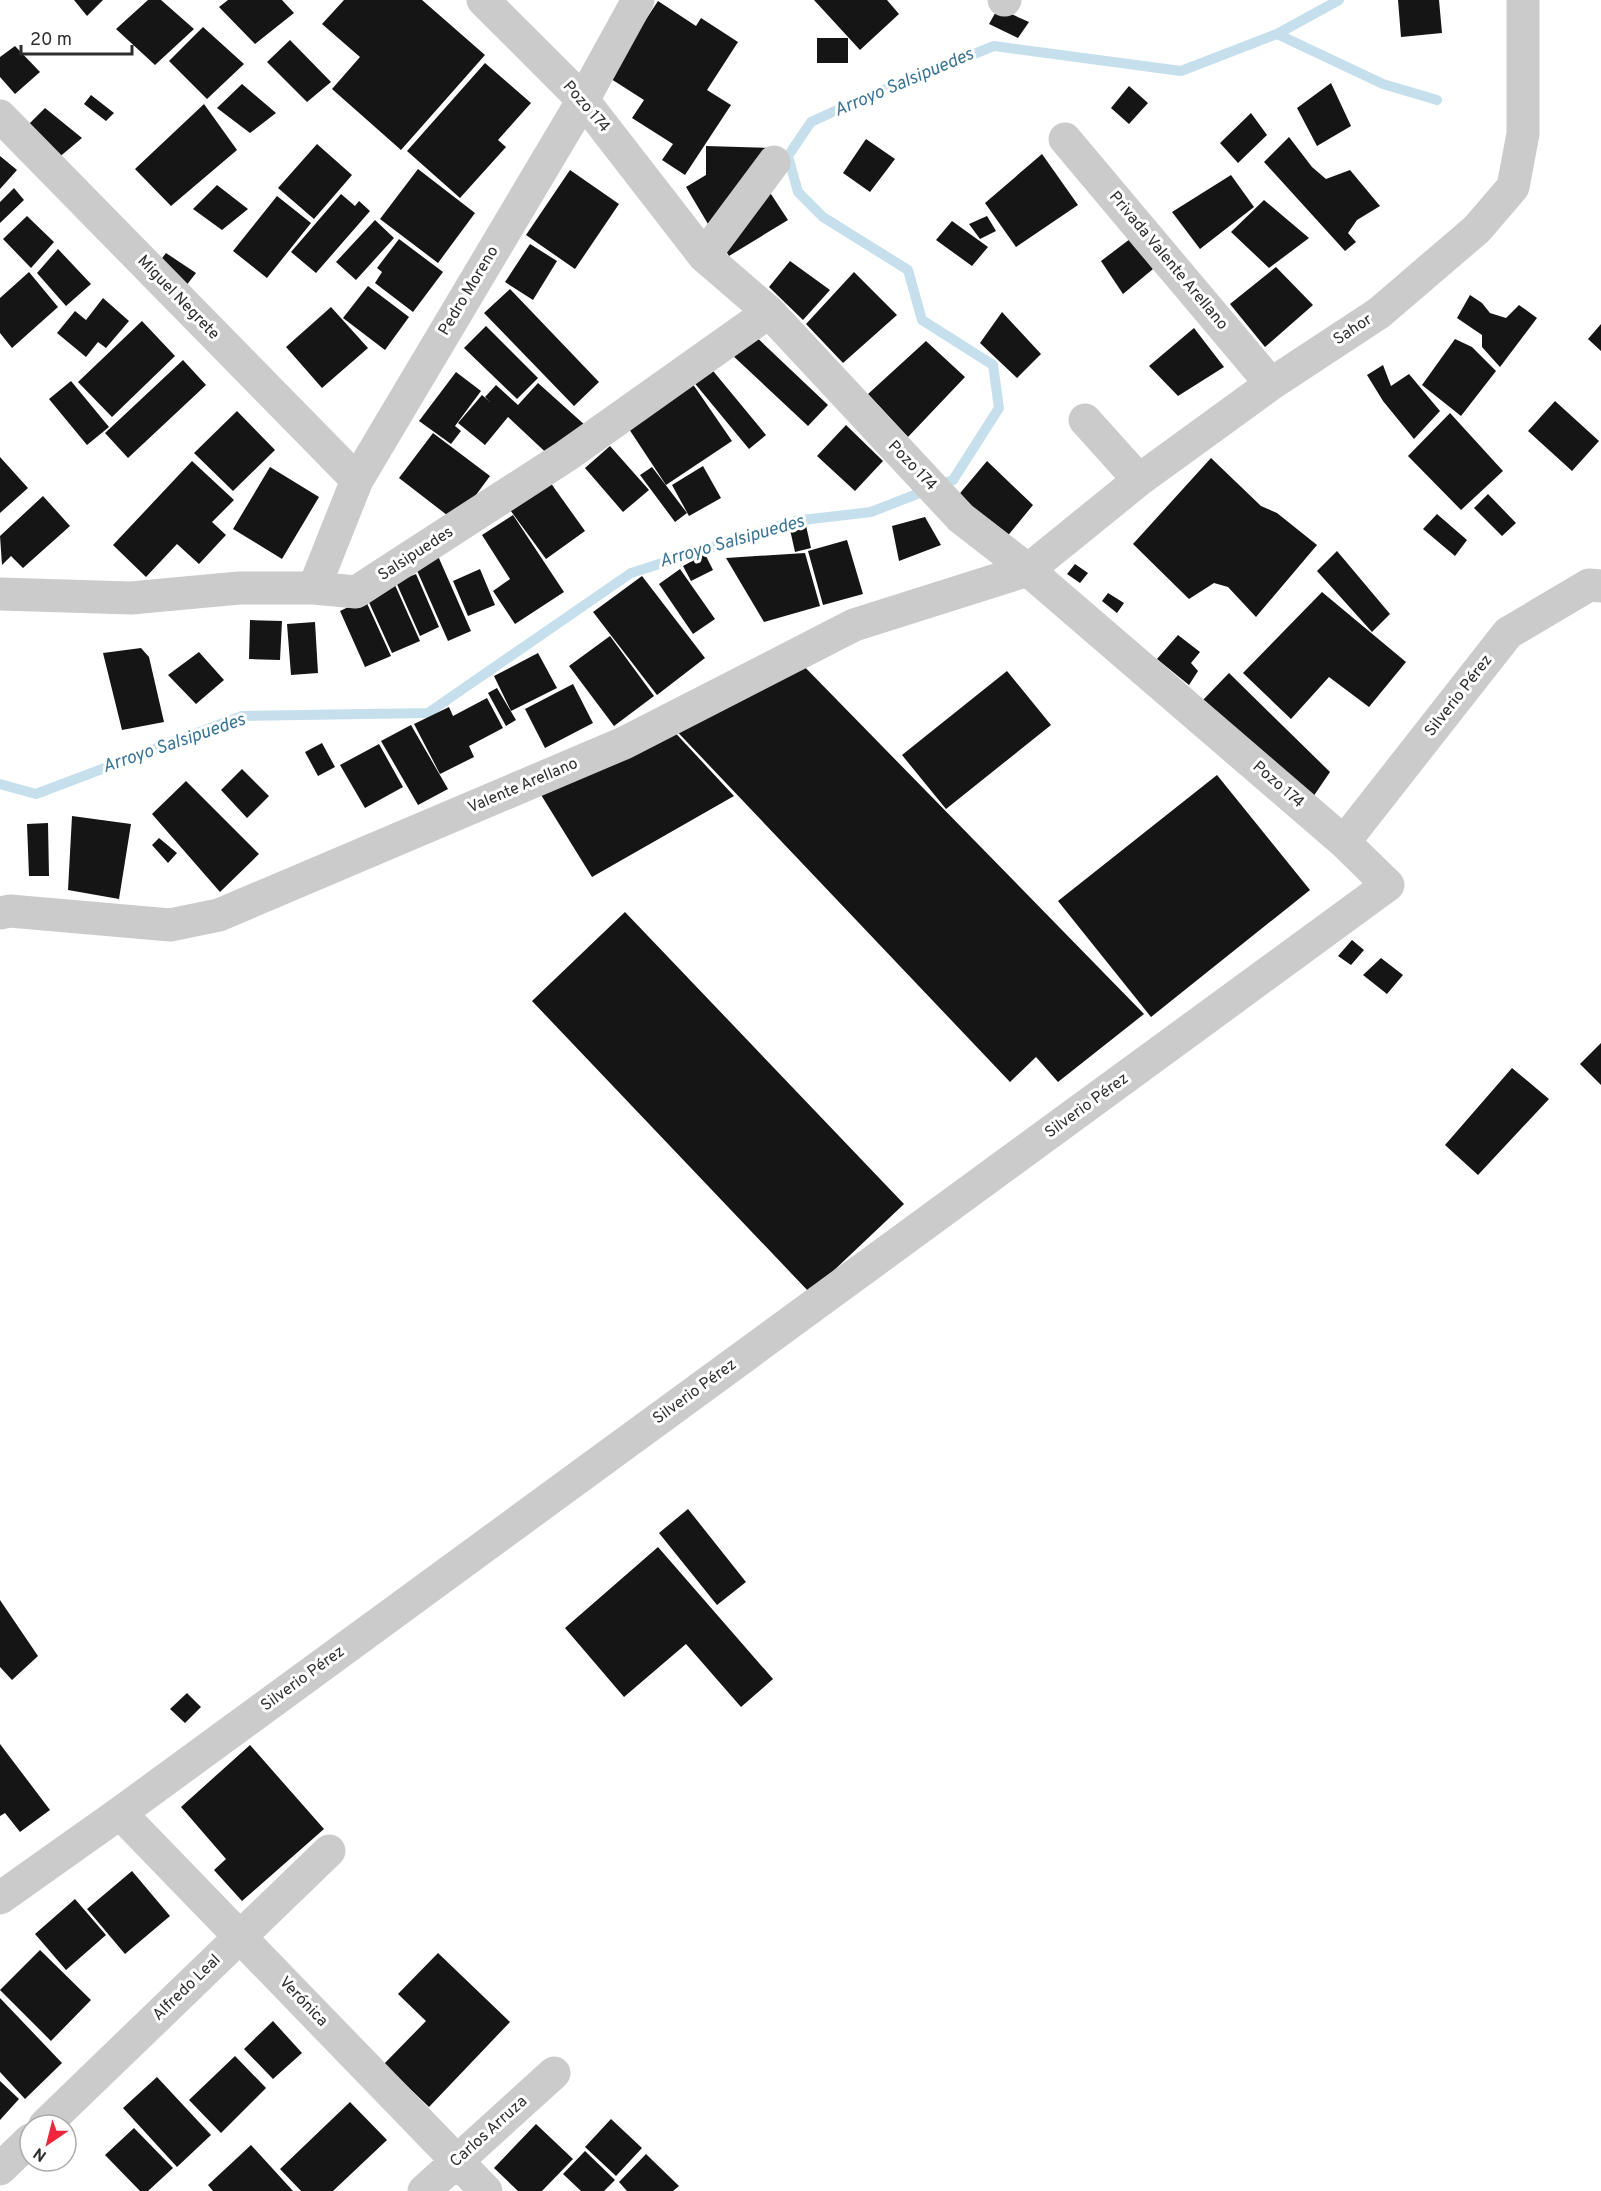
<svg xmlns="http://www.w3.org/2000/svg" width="1601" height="2191" font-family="Overpass,sans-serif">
	<rect width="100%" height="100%" fill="#fff"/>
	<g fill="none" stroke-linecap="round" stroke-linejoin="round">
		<path stroke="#c5dfed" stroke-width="10" d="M 1277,34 L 1339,0
			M 0,784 L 36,794 L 242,716 L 428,713 L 631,573 L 794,521 L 871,512 L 953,480 L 999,408 L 993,365 L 922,320 L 908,270 L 823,217 L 798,192 L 788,156 L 811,122 L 863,98 L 994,46 L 1181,71 L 1277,34 L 1383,84 L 1437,100"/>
	</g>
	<path fill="#151515" d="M 74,0 L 103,0 L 87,16 Z
		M 148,0 L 161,0 L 194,29 L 155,65 L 116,29 Z
		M 228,0 L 282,0 L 294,13 L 255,44 L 219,7 Z
		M 344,0 L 422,0 L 485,55 L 401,150 L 332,89 L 360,57 L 322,24 Z
		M 814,0 L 887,0 L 899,14 L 860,50 Z
		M 1398,0 L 1439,0 L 1442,33 L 1401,37 Z
		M 658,1 L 696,26 L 701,18 L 738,42 L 707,90 L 731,105 L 685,175 L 662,160 L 673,144 L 632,118 L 644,100 L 608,77 Z
		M 998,8 L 1029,22 L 1018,38 L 989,24 Z
		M 203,27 L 244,64 L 207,99 L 169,61 Z
		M 817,38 L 848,38 L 848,63 L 817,63 Z
		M 290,40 L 331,82 L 307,102 L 267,62 Z
		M 15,46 L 40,72 L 15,94 L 0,77 L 0,57 Z
		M 485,63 L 531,103 L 498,140 L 506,147 L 460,198 L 407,151 Z
		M 1331,83 L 1351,126 L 1317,146 L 1297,108 Z
		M 242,84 L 276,113 L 250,133 L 217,108 Z
		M 1129,86 L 1148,103 L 1129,124 L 1111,108 Z
		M 91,95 L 114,113 L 106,121 L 84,104 Z
		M 204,104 L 237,150 L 171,206 L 135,169 Z
		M 45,108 L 82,138 L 57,159 L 25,128 Z
		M 1251,113 L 1267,135 L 1238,163 L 1220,143 Z
		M 1289,137 L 1312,167 L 1326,179 L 1350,170 L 1380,206 L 1357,220 L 1348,233 L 1356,242 L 1345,251 L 1264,162 Z
		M 866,139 L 895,159 L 870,192 L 843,173 Z
		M 317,144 L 352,175 L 314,219 L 278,188 Z
		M 706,146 L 771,148 L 708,224 L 686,187 L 706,175 Z
		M 1042,154 L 1078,205 L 1016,247 L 985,203 Z
		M 0,156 L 17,170 L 0,189 Z
		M 418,169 L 475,213 L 438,263 L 380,219 Z
		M 570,170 L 619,204 L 575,269 L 526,235 Z
		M 1231,175 L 1254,207 L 1200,249 L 1172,212 Z
		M 217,185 L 248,209 L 222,230 L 193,209 Z
		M 14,188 L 24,200 L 0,223 L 0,202 Z
		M 769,191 L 788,220 L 729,256 L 711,227 Z
		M 341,194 L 355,206 L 359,201 L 370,211 L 316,273 L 291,252 Z
		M 277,196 L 311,223 L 267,278 L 233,251 Z
		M 1264,200 L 1309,238 L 1269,268 L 1231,232 Z
		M 27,216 L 54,242 L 31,268 L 3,239 Z
		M 987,216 L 996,231 L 980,239 L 969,224 Z
		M 375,220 L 394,238 L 356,280 L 336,262 Z
		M 952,221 L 988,247 L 972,266 L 936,240 Z
		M 399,239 L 443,272 L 413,312 L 375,283 L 382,272 L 377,268 Z
		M 1130,239 L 1153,269 L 1123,294 L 1101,261 Z
		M 530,244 L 557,261 L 533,300 L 505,282 Z
		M 58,249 L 91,284 L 66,306 L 37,273 Z
		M 166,253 L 196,273 L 175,300 L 146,279 Z
		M 790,261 L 830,290 L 803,320 L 769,287 Z
		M 1276,267 L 1313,305 L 1265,347 L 1230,304 Z
		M 29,272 L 58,307 L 12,348 L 0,333 L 0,298 Z
		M 854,272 L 897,315 L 843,363 L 806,324 Z
		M 368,286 L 409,317 L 385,350 L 343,318 Z
		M 510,289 L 599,382 L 574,406 L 484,313 Z
		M 1470,295 L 1482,303 L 1490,313 L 1506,318 L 1519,305 L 1537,318 L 1500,367 L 1482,347 L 1482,335 L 1457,318 Z
		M 103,298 L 129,321 L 106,348 L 98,342 L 86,357 L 57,333 L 75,311 L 86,320 Z
		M 331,307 L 368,348 L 322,388 L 286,347 Z
		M 1002,312 L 1041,354 L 1017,378 L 980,343 Z
		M 142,321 L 175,356 L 112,417 L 78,382 Z
		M 1601,324 L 1601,351 L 1588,339 Z
		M 486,326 L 538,378 L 517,399 L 464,348 Z
		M 1194,328 L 1224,367 L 1178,396 L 1149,366 Z
		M 751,332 L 828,405 L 808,426 L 730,353 Z
		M 1455,339 L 1472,347 L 1496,371 L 1461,416 L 1422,385 Z
		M 926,341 L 965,377 L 908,437 L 868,394 Z
		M 183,360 L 206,385 L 128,458 L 105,433 Z
		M 1383,365 L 1391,386 L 1409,374 L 1440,411 L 1414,439 L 1383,401 L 1367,375 Z
		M 709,366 L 766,435 L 749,449 L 692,380 Z
		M 456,372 L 481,391 L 455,426 L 461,431 L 451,444 L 419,421 Z
		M 690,380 L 732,441 L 666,485 L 625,423 Z
		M 71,381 L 109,427 L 87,445 L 49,399 Z
		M 538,383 L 586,426 L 555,461 L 508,417 L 485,445 L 458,423 L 482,395 L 490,402 L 485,397 L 496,385 L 518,405 Z
		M 1555,401 L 1599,441 L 1572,471 L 1528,431 Z
		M 237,411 L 275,450 L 233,491 L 194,453 Z
		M 1450,413 L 1503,471 L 1461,510 L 1408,456 Z
		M 846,425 L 883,461 L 855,491 L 817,456 Z
		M 433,433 L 490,476 L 456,522 L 399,478 Z
		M 610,446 L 649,490 L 623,512 L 585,468 Z
		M 0,457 L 28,488 L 0,513 Z
		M 1211,458 L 1261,506 L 1277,513 L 1317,545 L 1256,617 L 1228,587 L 1214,583 L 1189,599 L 1133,544 Z
		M 192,461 L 234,500 L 212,522 L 226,535 L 199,564 L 177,544 L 146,577 L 113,545 Z
		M 987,461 L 1033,505 L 1001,544 L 956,498 Z
		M 703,466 L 721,498 L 689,516 L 672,485 Z
		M 270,467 L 319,497 L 282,559 L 233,529 Z
		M 652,467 L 687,513 L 675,522 L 640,475 Z
		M 545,475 L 585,531 L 546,559 L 505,503 Z
		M 1488,494 L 1516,523 L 1502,536 L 1474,508 Z
		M 43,496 L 70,526 L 23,568 L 11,556 L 2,565 L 0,536 Z
		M 1437,514 L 1467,540 L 1455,556 L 1423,529 Z
		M 513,515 L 564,592 L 515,624 L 493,591 L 510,579 L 482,535 Z
		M 925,517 L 941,545 L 899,561 L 892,526 Z
		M 805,521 L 811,548 L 795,552 L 789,525 Z
		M 847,540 L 863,594 L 823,605 L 808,551 Z
		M 1337,551 L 1390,614 L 1372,632 L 1317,571 Z
		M 805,553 L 820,606 L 764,622 L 726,558 Z
		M 705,554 L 713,570 L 691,581 L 683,566 Z
		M 438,556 L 471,631 L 448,641 L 415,566 Z
		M 1075,564 L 1088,573 L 1080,583 L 1067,574 Z
		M 480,569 L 495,605 L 468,616 L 453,581 Z
		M 680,569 L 715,619 L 693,634 L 659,584 Z
		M 416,574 L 439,627 L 420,636 L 396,582 Z
		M 642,576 L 705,658 L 657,695 L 593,612 Z
		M 395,585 L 420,641 L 392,653 L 367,598 Z
		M 1322,592 L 1406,662 L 1369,707 L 1329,677 L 1291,719 L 1243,673 Z
		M 1108,593 L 1124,603 L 1117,613 L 1102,601 Z
		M 365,599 L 391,656 L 365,667 L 340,611 Z
		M 250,620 L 282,621 L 280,660 L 249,659 Z
		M 315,622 L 318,673 L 291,675 L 287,624 Z
		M 1178,635 L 1200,652 L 1191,663 L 1198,671 L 1189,685 L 1157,659 Z
		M 610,636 L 654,696 L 614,726 L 569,666 Z
		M 141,648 L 149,657 L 164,722 L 122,730 L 103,653 Z
		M 199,652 L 224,680 L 196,704 L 168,675 Z
		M 538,653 L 557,688 L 511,711 L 494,676 Z
		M 794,656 L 1144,1014 L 1058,1082 L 1036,1057 L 1010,1082 L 668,722 Z
		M 1007,671 L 1051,725 L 946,809 L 902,755 Z
		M 1229,673 L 1330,772 L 1313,797 L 1203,700 Z
		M 573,684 L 593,723 L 545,748 L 525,709 Z
		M 497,688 L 516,720 L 506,726 L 488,693 Z
		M 487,698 L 503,728 L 469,746 L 474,757 L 440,774 L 414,724 L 449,707 L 453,716 Z
		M 411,725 L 448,789 L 418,805 L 381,741 Z
		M 669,726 L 734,796 L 592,877 L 538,790 Z
		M 322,743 L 335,767 L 318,776 L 305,752 Z
		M 379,744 L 403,787 L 365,808 L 340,765 Z
		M 242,769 L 269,796 L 247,818 L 221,790 Z
		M 1217,775 L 1310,890 L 1151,1017 L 1058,901 Z
		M 186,781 L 259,854 L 220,892 L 152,814 Z
		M 72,816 L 131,824 L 119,899 L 68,890 Z
		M 48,823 L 49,876 L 29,876 L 27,824 Z
		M 159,838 L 177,853 L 168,863 L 152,845 Z
		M 625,912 L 904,1204 L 810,1293 L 532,1001 Z
		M 1352,940 L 1364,950 L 1351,965 L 1338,956 Z
		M 1381,958 L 1403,975 L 1387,994 L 1363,975 Z
		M 1601,1043 L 1601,1085 L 1580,1064 Z
		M 1512,1068 L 1549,1099 L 1478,1175 L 1445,1145 Z
		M 688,1509 L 746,1582 L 717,1605 L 659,1533 Z
		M 658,1547 L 773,1679 L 741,1707 L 686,1644 L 624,1697 L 565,1628 Z
		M 0,1600 L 38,1656 L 12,1680 L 0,1667 Z
		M 187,1693 L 201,1707 L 185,1723 L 170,1709 Z
		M 0,1744 L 50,1810 L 20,1832 L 5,1813 L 0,1816 Z
		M 250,1745 L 324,1829 L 242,1901 L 214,1870 L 226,1859 L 181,1807 Z
		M 132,1871 L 170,1916 L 125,1954 L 87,1909 Z
		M 75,1899 L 106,1935 L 66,1970 L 35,1934 Z
		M 40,1950 L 91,2000 L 51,2041 L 0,1990 Z
		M 438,1953 L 510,2022 L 429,2107 L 384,2064 L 426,2021 L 398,1994 Z
		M 0,1998 L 62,2063 L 25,2099 L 0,2072 Z
		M 273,2021 L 302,2053 L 273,2079 L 244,2049 Z
		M 235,2056 L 266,2088 L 221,2133 L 189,2100 Z
		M 157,2077 L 211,2135 L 177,2167 L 123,2108 Z
		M 0,2081 L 19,2099 L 0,2120 Z
		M 350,2102 L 387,2140 L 333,2191 L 301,2191 L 280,2169 Z
		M 611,2119 L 642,2148 L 616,2176 L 585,2147 Z
		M 536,2124 L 573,2159 L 542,2191 L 518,2191 L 494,2168 Z
		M 134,2128 L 173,2168 L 148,2191 L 140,2191 L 105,2155 Z
		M 251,2145 L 293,2191 L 213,2191 L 208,2185 Z
		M 585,2151 L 615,2180 L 604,2191 L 581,2191 L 563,2174 Z
		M 646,2154 L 679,2186 L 673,2191 L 627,2191 L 619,2182 Z"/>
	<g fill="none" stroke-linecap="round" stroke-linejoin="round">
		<path stroke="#cbcbcb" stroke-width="33" d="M 1004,0 L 1005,0
			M 0,116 L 357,480
			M 1065,139 L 1271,384
			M 704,256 L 774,162
			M 1085,420 L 1139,480
			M 314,588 L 357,480 L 583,100 L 638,0
			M 0,594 L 131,598 L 239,588 L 314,588 L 356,592 L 566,456 L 769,312
			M 1344,842 L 1508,633 L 1589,585 L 1601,586
			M 0,913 L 10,911 L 170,925 L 219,915 L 624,743 L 854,625 L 1028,570 L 1139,480 L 1271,384 L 1379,313 L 1477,229 L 1513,187 L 1523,134 L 1523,0
			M 120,1813 L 486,2191
			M 0,1898 L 120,1813 L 1388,885 L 1344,842 L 1028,570 L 961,518 L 769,312 L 704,256 L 583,100 L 483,0
			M 45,2125 L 329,1851
			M 0,2169 L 30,2140
			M 424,2191 L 554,2073"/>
	</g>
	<g text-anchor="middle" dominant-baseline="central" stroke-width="6" stroke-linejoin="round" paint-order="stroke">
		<g font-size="16" fill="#2e2e2e" stroke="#fff">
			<text transform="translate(586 107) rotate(49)">Pozo 174</text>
			<text transform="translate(1168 261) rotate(50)">Privada Valente Arellano</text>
			<text transform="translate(469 291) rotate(-59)">Pedro Moreno</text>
			<text transform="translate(178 298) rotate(46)">Miguel Negrete</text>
			<text transform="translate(1353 330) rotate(-33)">Sahor</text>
			<text transform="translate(912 466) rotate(46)">Pozo 174</text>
			<text transform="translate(416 554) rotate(-33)">Salsipuedes</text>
			<text transform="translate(1459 696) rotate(-52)">Silverio Pérez</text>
			<text transform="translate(1278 785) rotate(41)">Pozo 174</text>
			<text transform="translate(523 786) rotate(-23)">Valente Arellano</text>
			<text transform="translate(1087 1106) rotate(-36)">Silverio Pérez</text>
			<text transform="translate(695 1392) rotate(-36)">Silverio Pérez</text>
			<text transform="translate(303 1679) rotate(-36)">Silverio Pérez</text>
			<text transform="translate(187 1988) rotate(-44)">Alfredo Leal</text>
			<text transform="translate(303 2002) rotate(46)">Verónica</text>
			<text transform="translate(489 2132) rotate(-42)">Carlos Arruza</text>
		</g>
		<g font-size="18" font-style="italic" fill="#377494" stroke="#fff">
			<text transform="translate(904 83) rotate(-23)">Arroyo Salsipuedes</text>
			<text transform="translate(732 542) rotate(-16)">Arroyo Salsipuedes</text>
			<text transform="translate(174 744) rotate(-19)">Arroyo Salsipuedes</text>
		</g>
	</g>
	<g transform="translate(48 2143) rotate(215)"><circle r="28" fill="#ffffff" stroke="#ababab" stroke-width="1.5"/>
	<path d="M0-4.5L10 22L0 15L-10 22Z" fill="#ef263c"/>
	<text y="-9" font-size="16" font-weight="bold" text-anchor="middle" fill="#2e2e2e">N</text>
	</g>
	<path d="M21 45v9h111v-9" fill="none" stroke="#2e2e2e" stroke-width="3"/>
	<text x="30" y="45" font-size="18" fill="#2e2e2e" stroke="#ffffff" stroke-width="4.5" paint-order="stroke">20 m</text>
</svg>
